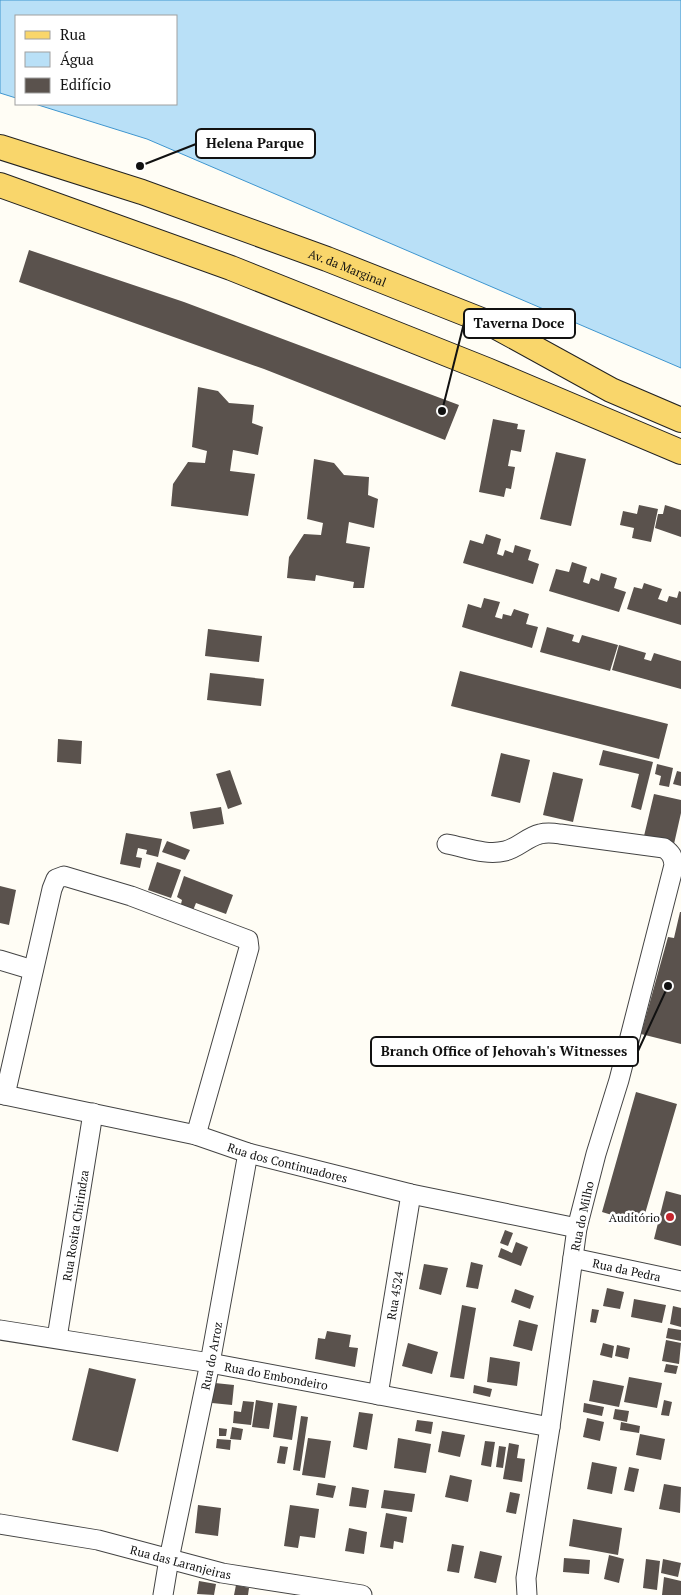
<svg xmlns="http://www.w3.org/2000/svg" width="681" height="1595" font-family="'PT Serif',serif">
	<rect width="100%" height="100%" fill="#fffdf5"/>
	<path fill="#b9e0f7" stroke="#3f96cf" d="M 0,0 L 681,0 L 681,368 L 147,139 L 35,104 L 176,104 L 176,16 L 16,16 L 16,98 L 0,93 Z"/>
	<path fill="#5a524d" d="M 29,250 L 184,302 L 459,405 L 445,440 L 264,369 L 19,282 Z
		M 198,387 L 218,391 L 229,403 L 254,405 L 252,423 L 263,427 L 258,455 L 233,450 L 230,471 L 255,474 L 248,516 L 171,506 L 173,484 L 188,462 L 205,463 L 207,451 L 192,447 Z
		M 493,419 L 518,424 L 517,429 L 525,430 L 521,452 L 511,450 L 508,466 L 515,467 L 511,489 L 506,488 L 504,497 L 479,492 Z
		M 556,452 L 586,459 L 571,526 L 540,519 Z
		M 314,459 L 334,463 L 344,475 L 369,477 L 368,495 L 378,499 L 374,528 L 349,522 L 346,543 L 370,547 L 364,588 L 353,588 L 354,582 L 316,575 L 315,581 L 287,578 L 289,557 L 304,534 L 321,535 L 323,523 L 307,519 Z
		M 639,505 L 658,509 L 651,542 L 632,538 L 634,528 L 620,525 L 623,511 L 637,514 Z
		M 665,505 L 681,510 L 681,537 L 655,528 L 658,514 L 663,514 Z
		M 486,534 L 501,539 L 497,554 L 503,556 L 505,550 L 513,553 L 515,545 L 531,550 L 528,560 L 539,564 L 533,584 L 463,563 L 470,540 L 483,544 Z
		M 572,562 L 587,567 L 583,582 L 589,584 L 591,578 L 599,581 L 601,573 L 617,578 L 614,588 L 626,592 L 619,612 L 549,591 L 556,569 L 569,572 Z
		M 644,583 L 662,589 L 658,599 L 667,602 L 669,596 L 677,598 L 679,591 L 681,592 L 681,625 L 627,609 L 634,587 L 642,589 Z
		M 484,598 L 500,602 L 495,617 L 502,619 L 503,614 L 511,616 L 514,609 L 529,614 L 526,624 L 538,627 L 532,648 L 462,627 L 468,604 L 481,608 Z
		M 547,627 L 574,635 L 572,641 L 579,643 L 582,635 L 618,645 L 610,671 L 540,652 Z
		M 208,629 L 262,636 L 259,662 L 205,656 Z
		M 619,645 L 646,653 L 644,659 L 651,661 L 654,653 L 681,661 L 681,689 L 612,670 Z
		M 460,671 L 668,724 L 659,759 L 451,706 Z
		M 210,673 L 264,679 L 261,706 L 207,700 Z
		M 58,739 L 82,741 L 81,764 L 57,762 Z
		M 603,750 L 653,762 L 641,810 L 631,807 L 639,774 L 599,765 Z
		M 501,753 L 530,760 L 520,803 L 491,796 Z
		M 657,764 L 673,768 L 669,787 L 659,785 L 661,776 L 655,774 Z
		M 230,770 L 242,804 L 228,809 L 216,774 Z
		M 677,771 L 681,772 L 681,786 L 673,784 Z
		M 553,772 L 583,779 L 573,822 L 543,815 Z
		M 654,794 L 681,800 L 681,813 L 674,844 L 644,836 Z
		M 221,807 L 224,824 L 193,829 L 190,812 Z
		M 126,833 L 162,839 L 158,857 L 146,854 L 147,850 L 138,848 L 136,857 L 142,858 L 140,868 L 120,864 Z
		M 167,841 L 190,850 L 185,860 L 162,852 Z
		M 157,862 L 181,870 L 171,898 L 148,890 Z
		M 184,876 L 233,895 L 226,914 L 196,903 L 192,913 L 180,908 L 182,900 L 177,897 Z
		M 0,886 L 16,890 L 9,925 L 0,923 Z
		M 680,912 L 681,912 L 681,1044 L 641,1034 L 668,937 L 674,938 Z
		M 636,1092 L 677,1104 L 642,1224 L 602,1212 Z
		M 666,1191 L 681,1195 L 681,1246 L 654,1239 Z
		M 505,1230 L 513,1233 L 508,1246 L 500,1243 Z
		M 516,1242 L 528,1247 L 521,1266 L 498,1257 L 501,1248 L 512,1253 Z
		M 471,1262 L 483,1265 L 478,1289 L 466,1287 Z
		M 424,1264 L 448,1268 L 441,1295 L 419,1289 Z
		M 607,1288 L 624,1292 L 620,1309 L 603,1306 Z
		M 515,1289 L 534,1296 L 530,1309 L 511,1302 Z
		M 634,1299 L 666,1305 L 662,1323 L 631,1317 Z
		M 462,1305 L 476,1308 L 464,1379 L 450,1377 Z
		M 673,1306 L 681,1308 L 681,1327 L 670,1324 Z
		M 592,1309 L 599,1310 L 596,1323 L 590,1322 Z
		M 519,1320 L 538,1325 L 532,1351 L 513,1346 Z
		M 668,1328 L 681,1330 L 681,1341 L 666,1338 Z
		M 327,1331 L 351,1335 L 349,1347 L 358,1348 L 355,1367 L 315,1359 L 318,1338 L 325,1339 Z
		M 666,1340 L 681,1343 L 679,1364 L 662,1361 Z
		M 408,1343 L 438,1352 L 432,1374 L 402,1366 Z
		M 603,1343 L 614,1346 L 612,1358 L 600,1355 Z
		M 617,1345 L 630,1348 L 628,1359 L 615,1356 Z
		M 490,1357 L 520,1362 L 517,1386 L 487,1382 Z
		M 666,1364 L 678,1366 L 676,1374 L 664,1372 Z
		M 89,1368 L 136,1379 L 118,1452 L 72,1440 Z
		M 629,1377 L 662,1383 L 657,1408 L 624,1402 Z
		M 593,1380 L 624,1386 L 619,1407 L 589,1401 Z
		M 215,1383 L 234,1385 L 232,1405 L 212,1403 Z
		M 474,1385 L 492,1389 L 490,1397 L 473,1393 Z
		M 256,1400 L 273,1403 L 269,1429 L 252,1427 Z
		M 664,1400 L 672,1402 L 669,1416 L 661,1415 Z
		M 243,1401 L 254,1402 L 251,1425 L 233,1423 L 234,1411 L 241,1412 Z
		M 278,1403 L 297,1406 L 292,1440 L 273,1437 Z
		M 584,1403 L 604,1407 L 602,1416 L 583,1412 Z
		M 615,1409 L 629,1411 L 627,1422 L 613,1419 Z
		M 359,1412 L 373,1414 L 367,1450 L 353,1447 Z
		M 301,1416 L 308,1417 L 300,1471 L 293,1470 Z
		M 587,1418 L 604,1422 L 600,1441 L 583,1437 Z
		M 417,1420 L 433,1422 L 431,1434 L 415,1431 Z
		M 621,1422 L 640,1426 L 639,1433 L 620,1430 Z
		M 232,1427 L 243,1429 L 241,1440 L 230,1439 Z
		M 219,1428 L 227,1429 L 226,1436 L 219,1436 Z
		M 442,1431 L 465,1435 L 460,1457 L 438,1452 Z
		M 640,1434 L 665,1439 L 661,1460 L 636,1455 Z
		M 308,1438 L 331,1441 L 325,1478 L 302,1475 Z
		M 398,1438 L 431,1444 L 426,1473 L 394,1468 Z
		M 217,1439 L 231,1440 L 230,1450 L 216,1448 Z
		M 485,1441 L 495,1442 L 491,1467 L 481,1465 Z
		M 509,1443 L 519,1445 L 517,1458 L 525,1459 L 522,1482 L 503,1479 Z
		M 280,1446 L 288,1447 L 285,1464 L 277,1463 Z
		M 499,1446 L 506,1447 L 503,1468 L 496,1467 Z
		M 592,1462 L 617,1467 L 612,1494 L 587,1489 Z
		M 629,1467 L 639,1469 L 634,1492 L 624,1490 Z
		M 450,1475 L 472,1480 L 468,1502 L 445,1497 Z
		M 318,1483 L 336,1486 L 333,1498 L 316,1495 Z
		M 664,1484 L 681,1487 L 680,1513 L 659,1509 Z
		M 352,1487 L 369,1490 L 366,1508 L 349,1506 Z
		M 384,1490 L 415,1494 L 412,1512 L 381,1508 Z
		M 510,1492 L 520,1494 L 516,1514 L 506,1512 Z
		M 198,1505 L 221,1508 L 218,1536 L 195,1533 Z
		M 290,1505 L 319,1509 L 315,1538 L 300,1536 L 298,1548 L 284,1546 Z
		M 386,1513 L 407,1517 L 403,1543 L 394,1541 L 393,1549 L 380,1547 Z
		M 573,1519 L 622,1528 L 618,1555 L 569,1546 Z
		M 349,1528 L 367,1532 L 364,1554 L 345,1551 Z
		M 452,1544 L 464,1546 L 459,1573 L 447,1571 Z
		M 480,1551 L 502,1556 L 496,1583 L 474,1578 Z
		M 609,1555 L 624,1559 L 619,1583 L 604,1579 Z
		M 564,1558 L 590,1560 L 589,1574 L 563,1572 Z
		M 646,1559 L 660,1561 L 657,1590 L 643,1588 Z
		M 663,1559 L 681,1563 L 678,1577 L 661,1573 Z
		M 664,1577 L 681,1581 L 681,1595 L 662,1595 Z
		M 199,1581 L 216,1584 L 214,1595 L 197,1594 Z
		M 236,1585 L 249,1588 L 248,1595 L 234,1595 Z"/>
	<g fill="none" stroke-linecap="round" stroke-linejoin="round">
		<g stroke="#444" stroke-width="21">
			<g id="minor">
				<path d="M 447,844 C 465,847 486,856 505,851 C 518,848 527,837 540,834 C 547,832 554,833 560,834 L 664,848 C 671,853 673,856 674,865 L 619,1080 L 596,1154 L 577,1228 L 550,1427 L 526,1578 L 527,1595"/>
				<path d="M 0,960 L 33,970"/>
				<path id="s1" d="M 0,1094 L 196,1135 L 248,1153 L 411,1194 L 577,1228"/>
				<path d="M 5,1095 L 52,889 L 56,879 L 64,876 L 131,896 L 248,940 L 249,948 L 196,1135"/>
				<path id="s2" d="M 573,1258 L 681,1281"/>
				<path id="s3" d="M 0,1330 L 210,1363 L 550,1427"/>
				<path id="s4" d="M 57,1338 L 93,1113"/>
				<path id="s5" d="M 378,1395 L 411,1194"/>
				<path id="s6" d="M 0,1524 L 98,1540 L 222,1573 L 362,1595"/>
				<path id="s7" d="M 163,1595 L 169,1559 L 210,1363 L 248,1153"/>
			</g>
		</g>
		<g stroke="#222" stroke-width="26">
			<g id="major">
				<path id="s8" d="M 0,147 L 142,192 L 327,259 L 489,323 L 611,390 L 681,420"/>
				<path d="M 0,185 L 231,268 L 487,370 L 681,452"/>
			</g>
		</g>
		<use href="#minor" stroke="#fff" stroke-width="19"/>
		<use href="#major" stroke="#f9d66b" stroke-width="24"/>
	</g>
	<circle fill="#c4262e" stroke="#fff" stroke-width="2" cx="670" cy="1217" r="5"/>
	<g text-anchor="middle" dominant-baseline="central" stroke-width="5" stroke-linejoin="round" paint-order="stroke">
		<g font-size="12" fill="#111" stroke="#fff">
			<text stroke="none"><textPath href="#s8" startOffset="368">Av. da Marginal</textPath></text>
			<text stroke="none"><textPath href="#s1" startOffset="296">Rua dos Continuadores</textPath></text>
			<text transform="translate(582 1216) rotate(-78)">Rua do Milho</text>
			<text stroke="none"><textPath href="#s4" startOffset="114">Rua Rosita Chirindza</textPath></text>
			<text stroke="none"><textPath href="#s2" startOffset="55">Rua da Pedra</textPath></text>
			<text stroke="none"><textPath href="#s5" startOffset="101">Rua 4524</textPath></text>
			<text stroke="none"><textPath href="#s7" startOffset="244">Rua do Arroz</textPath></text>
			<text stroke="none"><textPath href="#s3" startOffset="280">Rua do Embondeiro</textPath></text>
			<text stroke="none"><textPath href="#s6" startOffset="185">Rua das Laranjeiras</textPath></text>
		</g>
		<g font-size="12" fill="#111" stroke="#fff" text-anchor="end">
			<text x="660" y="1217">Auditório</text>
		</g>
	</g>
	<path fill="none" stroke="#111" stroke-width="2" d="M140 166L196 144M442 411L464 323M668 986L638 1051"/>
	<g fill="#111" stroke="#fff" stroke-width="2">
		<circle cx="140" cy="166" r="5"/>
		<circle cx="442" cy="411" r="5"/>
		<circle cx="668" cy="986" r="5"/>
	</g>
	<g fill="#fff" stroke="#111" stroke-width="2">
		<rect x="196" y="129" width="119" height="29" rx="5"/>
		<rect x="464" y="309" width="111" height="29" rx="5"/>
		<rect x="371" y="1037" width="267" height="29" rx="5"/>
	</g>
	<g font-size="14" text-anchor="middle" font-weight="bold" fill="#111">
		<text x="255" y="148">Helena Parque</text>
		<text x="519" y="328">Taverna Doce</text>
		<text x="504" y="1056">Branch Office of Jehovah's Witnesses</text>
	</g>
	<rect x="15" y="15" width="162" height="90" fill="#ffffff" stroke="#a0a0a0"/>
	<rect x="25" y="31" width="25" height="8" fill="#f9d66b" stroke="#a0a0a0"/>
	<text x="60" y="40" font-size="15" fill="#111111">Rua</text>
	<rect x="25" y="52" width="25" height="15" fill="#b9e0f7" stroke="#a0a0a0"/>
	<text x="60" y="65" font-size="15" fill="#111111">Água</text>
	<rect x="25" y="78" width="25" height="15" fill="#5a524d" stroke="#a0a0a0"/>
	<text x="60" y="90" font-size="15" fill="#111111">Edifício</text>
</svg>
